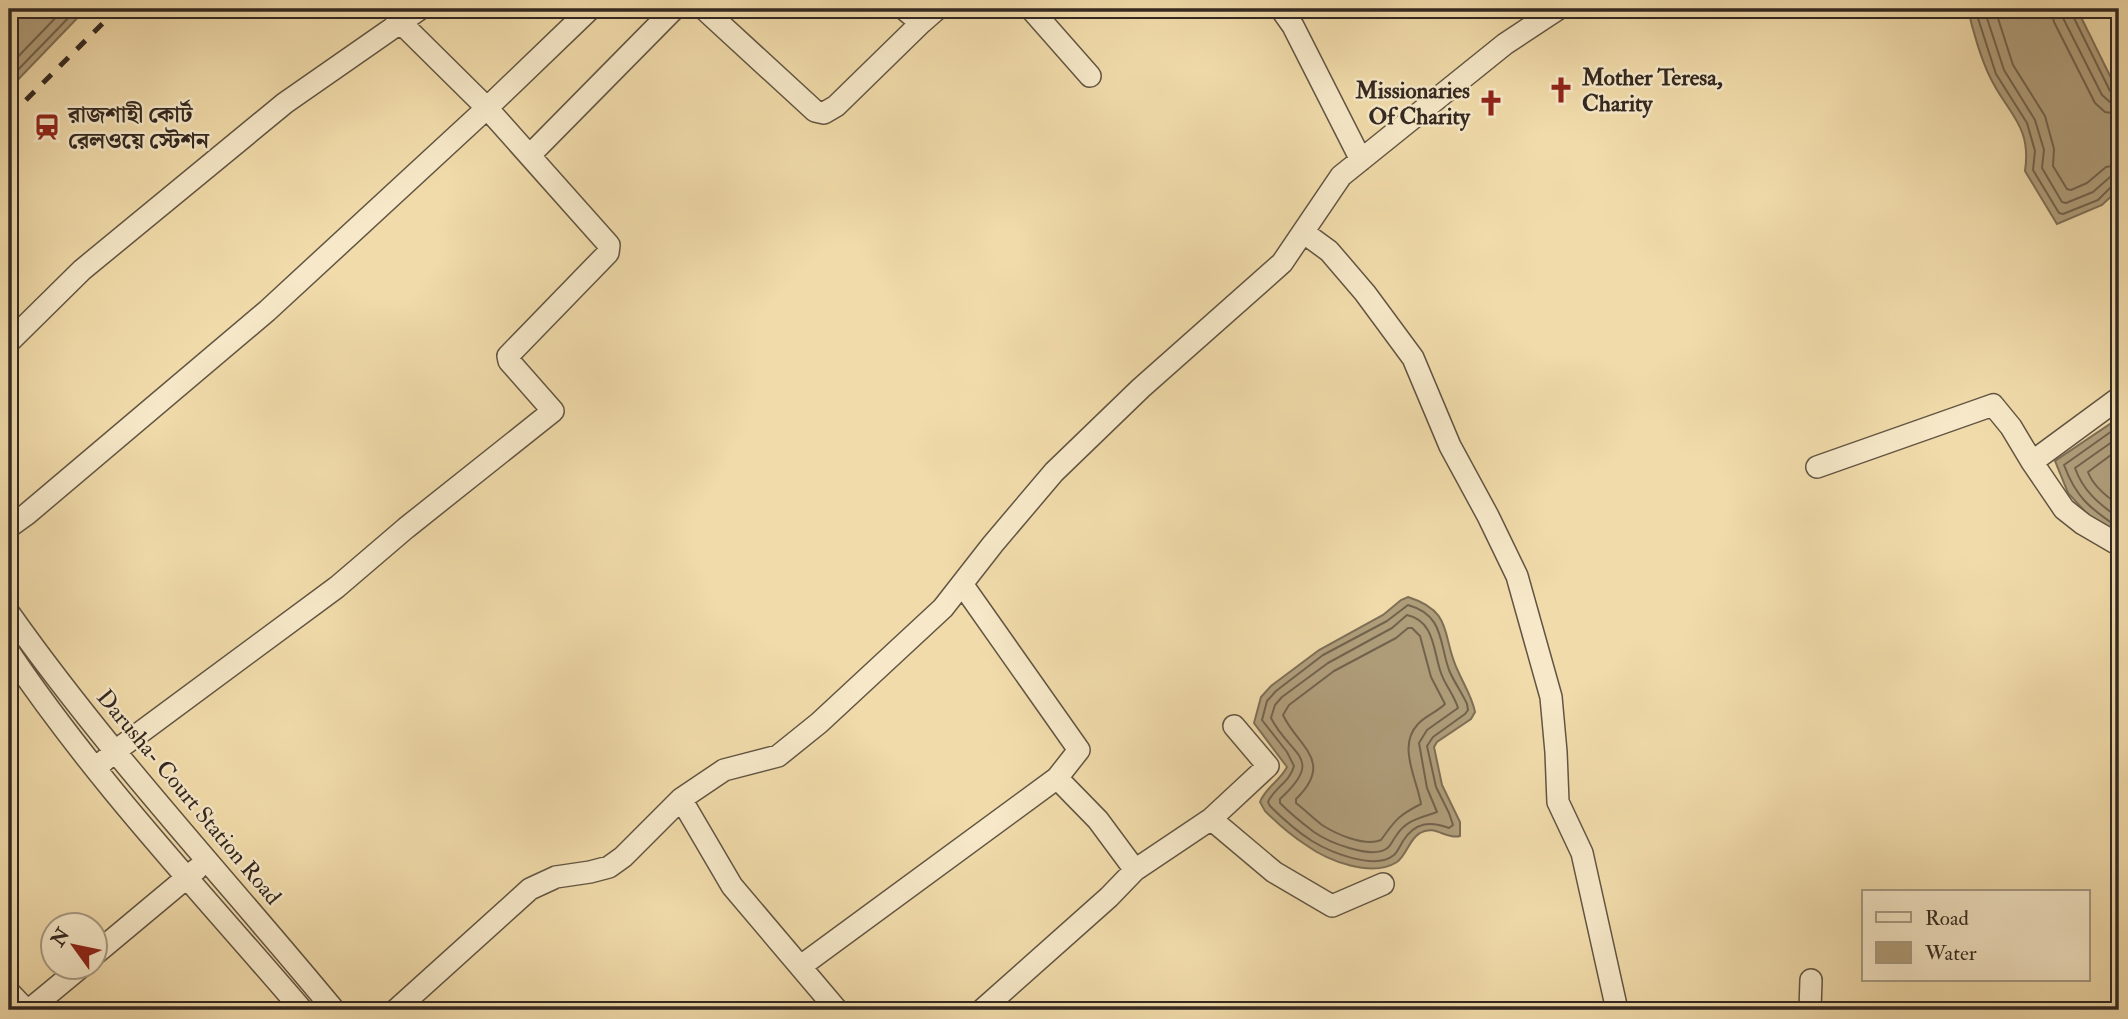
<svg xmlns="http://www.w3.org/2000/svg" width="2128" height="1019" font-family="'IM FELL Double Pica','Noto Serif Bengali',serif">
	<rect width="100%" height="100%" fill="#f1dbaa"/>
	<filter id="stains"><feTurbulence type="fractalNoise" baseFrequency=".00286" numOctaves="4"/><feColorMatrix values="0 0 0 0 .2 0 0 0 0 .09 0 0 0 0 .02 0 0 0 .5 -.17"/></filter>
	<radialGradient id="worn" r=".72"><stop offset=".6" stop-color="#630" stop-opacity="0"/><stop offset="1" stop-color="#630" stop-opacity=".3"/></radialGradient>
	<path fill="#b09e7b" stroke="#7e6f57" stroke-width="2" d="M 9,9 L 86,9 L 9,89 Z
		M 1968,9 L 2077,9 L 2119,94 L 2119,189 L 2102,205 L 2057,224 L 2025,171 C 2032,125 2007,113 1990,77 C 1981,59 1972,28 1968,9 Z
		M 2119,418 L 2119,537 L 2090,517 L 2068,493 L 2055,461 Z
		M 1408,597 C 1455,612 1441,637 1458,671 C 1464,685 1472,697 1475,712 L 1471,719 L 1437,742 L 1434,747 L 1442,785 L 1460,822 L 1460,836 C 1446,840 1435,824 1420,833 C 1409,839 1407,855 1397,862 C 1372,878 1328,861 1306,845 C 1292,836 1277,823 1265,811 L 1260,802 C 1265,788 1280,781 1287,767 L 1254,723 L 1261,697 L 1271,686 L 1319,650 L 1383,615 L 1401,600 Z"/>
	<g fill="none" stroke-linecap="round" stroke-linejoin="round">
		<path stroke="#72634e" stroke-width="2" d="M 1975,9 L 1996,74 L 2027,123 L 2035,151 L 2033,170 L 2059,213 L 2063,214 L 2098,200 L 2112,186 L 2119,184
			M 1984,9 L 2004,70 L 2035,120 L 2044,150 L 2042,168 L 2062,202 L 2066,203 L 2093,192 L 2110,177 L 2119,175
			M 1995,9 L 2013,65 L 2045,116 L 2054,149 L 2053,166 L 2067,189 L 2071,190 L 2087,183 L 2106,167 L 2119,165
			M 2051,9 L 2054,22 L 2095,103 L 2105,112 L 2119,114
			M 2062,9 L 2063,18 L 2102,95 L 2110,102 L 2119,104
			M 2071,9 L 2072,14 L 2110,91 L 2114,94 L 2119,95
			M 9,66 L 64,9
			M 9,79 L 77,9
			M 2119,426 L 2064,465 C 2076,498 2091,509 2119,528
			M 2119,437 L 2075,468 C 2083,491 2099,504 2119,518
			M 2119,449 L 2088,472 C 2093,486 2107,497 2119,505
			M 1408,605 C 1444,615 1439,642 1449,670 C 1454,682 1462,693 1467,704 L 1468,710 L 1465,714 L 1433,737 L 1427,746 L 1436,787 L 1449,813 L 1453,825 L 1449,828 C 1430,821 1415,822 1403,841 C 1400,846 1398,851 1394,855 C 1375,871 1330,852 1312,841 C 1298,832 1282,818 1270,806 L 1268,802 C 1274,788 1290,782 1294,766 L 1287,752 L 1262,720 L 1267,701 L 1276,691 L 1323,655 L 1387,621 Z
			M 1407,615 C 1435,621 1433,651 1441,673 C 1445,685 1454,695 1458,708 L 1427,730 L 1419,743 L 1427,788 L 1437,812 C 1420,818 1406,820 1396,836 C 1392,841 1391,846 1386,849 C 1370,859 1328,842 1314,832 C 1302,823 1290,813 1280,803 L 1280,799 C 1326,757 1290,756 1271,718 L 1275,705 L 1282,697 L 1328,663 L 1392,628 Z
			M 1408,628 L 1412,628 L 1420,636 L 1431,677 L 1445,704 C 1437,712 1425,716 1418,724 C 1397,746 1417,779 1421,804 C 1399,815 1395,820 1381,840 C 1365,847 1336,834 1322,825 C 1313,818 1305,810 1296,803 L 1296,799 C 1335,761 1298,747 1283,715 L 1289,705 L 1334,671 L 1396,638 Z"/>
		<g stroke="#625543" stroke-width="24">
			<path id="minor" d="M 704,9 L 815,111 L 824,113 L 836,106 L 921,23
				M 904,9 L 921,23 L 937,9
				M 1031,9 L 1090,76
				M 1281,9 L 1293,26 L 1361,160
				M 530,155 L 674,9
				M 1303,232 L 1329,251 L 1365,293 L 1413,358 L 1450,446 L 1488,516 L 1517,576 L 1551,697 L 1556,752 L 1558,802 L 1582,853 L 1617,1010
				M 9,342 L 82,270 L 285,103 L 420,9
				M 2032,462 L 2119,398
				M 1817,467 L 1993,405 L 2011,427 L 2032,462 L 2064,509 L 2083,524 L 2119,545
				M 9,527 L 27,514 L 267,311 L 487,108 L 590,9
				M 9,613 C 108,753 225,878 334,1010
				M 9,652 C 95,780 202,893 302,1010
				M 96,768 L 114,752 L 337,587 L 406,528 L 553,411 L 509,361 L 508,356 L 608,253 L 609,245 L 487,108 L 400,22 L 392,9
				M 681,799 L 732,886 L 837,1010
				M 1211,819 L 1274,872 L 1332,906 L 1383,884
				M 1135,870 L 1211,819 L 1268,766 L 1234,726
				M 94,955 L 197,869
				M 801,966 L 1057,778 L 1079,750 L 962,584
				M 9,992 L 26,1010
				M 29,1010 L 81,967
				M 396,1010 L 530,889 L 556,877 L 590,872 L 609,867 L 623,857 L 681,799 L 724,770 L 778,756 L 819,723 L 943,608 L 993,544 L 1054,472 L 1141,388 L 1282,263 L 1341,176 L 1505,44 L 1558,9
				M 982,1010 L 1109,897 L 1135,870 L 1098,820 L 1057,778
				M 1810,1010 L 1811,980"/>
		</g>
		<use href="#minor" stroke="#f6e8c8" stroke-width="21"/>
		<path stroke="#332821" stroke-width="5" stroke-dasharray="12 12" stroke-linecap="butt" d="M 9,117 L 117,9"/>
	</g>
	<defs>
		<g id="church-bare" transform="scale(2.1)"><path d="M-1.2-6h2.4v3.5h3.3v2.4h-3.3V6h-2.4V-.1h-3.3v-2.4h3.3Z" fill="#8f2418" stroke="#f6e8c8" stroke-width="2.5" paint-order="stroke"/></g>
		<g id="station-bare" transform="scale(2.1)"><path d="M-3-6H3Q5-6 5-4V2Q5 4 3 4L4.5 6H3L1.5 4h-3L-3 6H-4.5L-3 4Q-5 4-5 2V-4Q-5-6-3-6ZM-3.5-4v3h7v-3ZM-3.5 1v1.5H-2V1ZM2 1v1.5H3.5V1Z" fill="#8f2418" stroke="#f6e8c8" stroke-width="2.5" paint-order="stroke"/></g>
	</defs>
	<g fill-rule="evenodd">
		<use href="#church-bare" x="1561" y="90"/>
		<use href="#church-bare" x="1491" y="103"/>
		<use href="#station-bare" x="47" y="127"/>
	</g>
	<g text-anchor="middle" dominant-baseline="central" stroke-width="5" stroke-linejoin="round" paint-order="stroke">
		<g font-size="23" font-weight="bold" fill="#332821" stroke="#f6e8c8" text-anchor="start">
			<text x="1582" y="77">Mother Teresa,<tspan x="1582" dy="26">Charity</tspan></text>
			<text x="1470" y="90" text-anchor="end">Missionaries<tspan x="1470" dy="26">Of Charity</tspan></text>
			<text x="68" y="114">রাজশাহী কোর্ট<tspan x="68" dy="26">রেলওয়ে স্টেশন</tspan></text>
		</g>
		<g font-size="23" fill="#332821" stroke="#f6e8c8">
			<text transform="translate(189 797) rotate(50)">Darusha- Court Station Road</text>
		</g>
	</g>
	<rect width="2128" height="1019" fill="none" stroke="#f1dbaa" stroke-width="35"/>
	<rect x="10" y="10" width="2107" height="998" fill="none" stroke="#332821" stroke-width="3.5"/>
	<rect x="18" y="18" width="2093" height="984" fill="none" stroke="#332821" stroke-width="2"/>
	<rect x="1862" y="890" width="228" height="91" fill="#f6e8c8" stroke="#a89b85" stroke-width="2"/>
	<rect x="1876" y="912" width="35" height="10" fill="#f6e8c8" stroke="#a89b85" stroke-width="2"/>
	<text x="1925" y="925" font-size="21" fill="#332821">Road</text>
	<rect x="1876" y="942" width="35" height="21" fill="#b09e7b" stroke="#a89b85" stroke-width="2"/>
	<text x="1925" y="960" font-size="21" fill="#332821">Water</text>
	<g transform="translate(74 946) rotate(303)"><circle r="33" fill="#f6e8c8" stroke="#a89b85" stroke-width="2"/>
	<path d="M0-5L12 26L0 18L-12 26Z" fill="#8f2418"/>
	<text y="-10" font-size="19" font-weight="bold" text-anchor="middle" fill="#332821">N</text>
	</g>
	<rect width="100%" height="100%" filter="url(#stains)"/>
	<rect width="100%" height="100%" fill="url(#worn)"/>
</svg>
